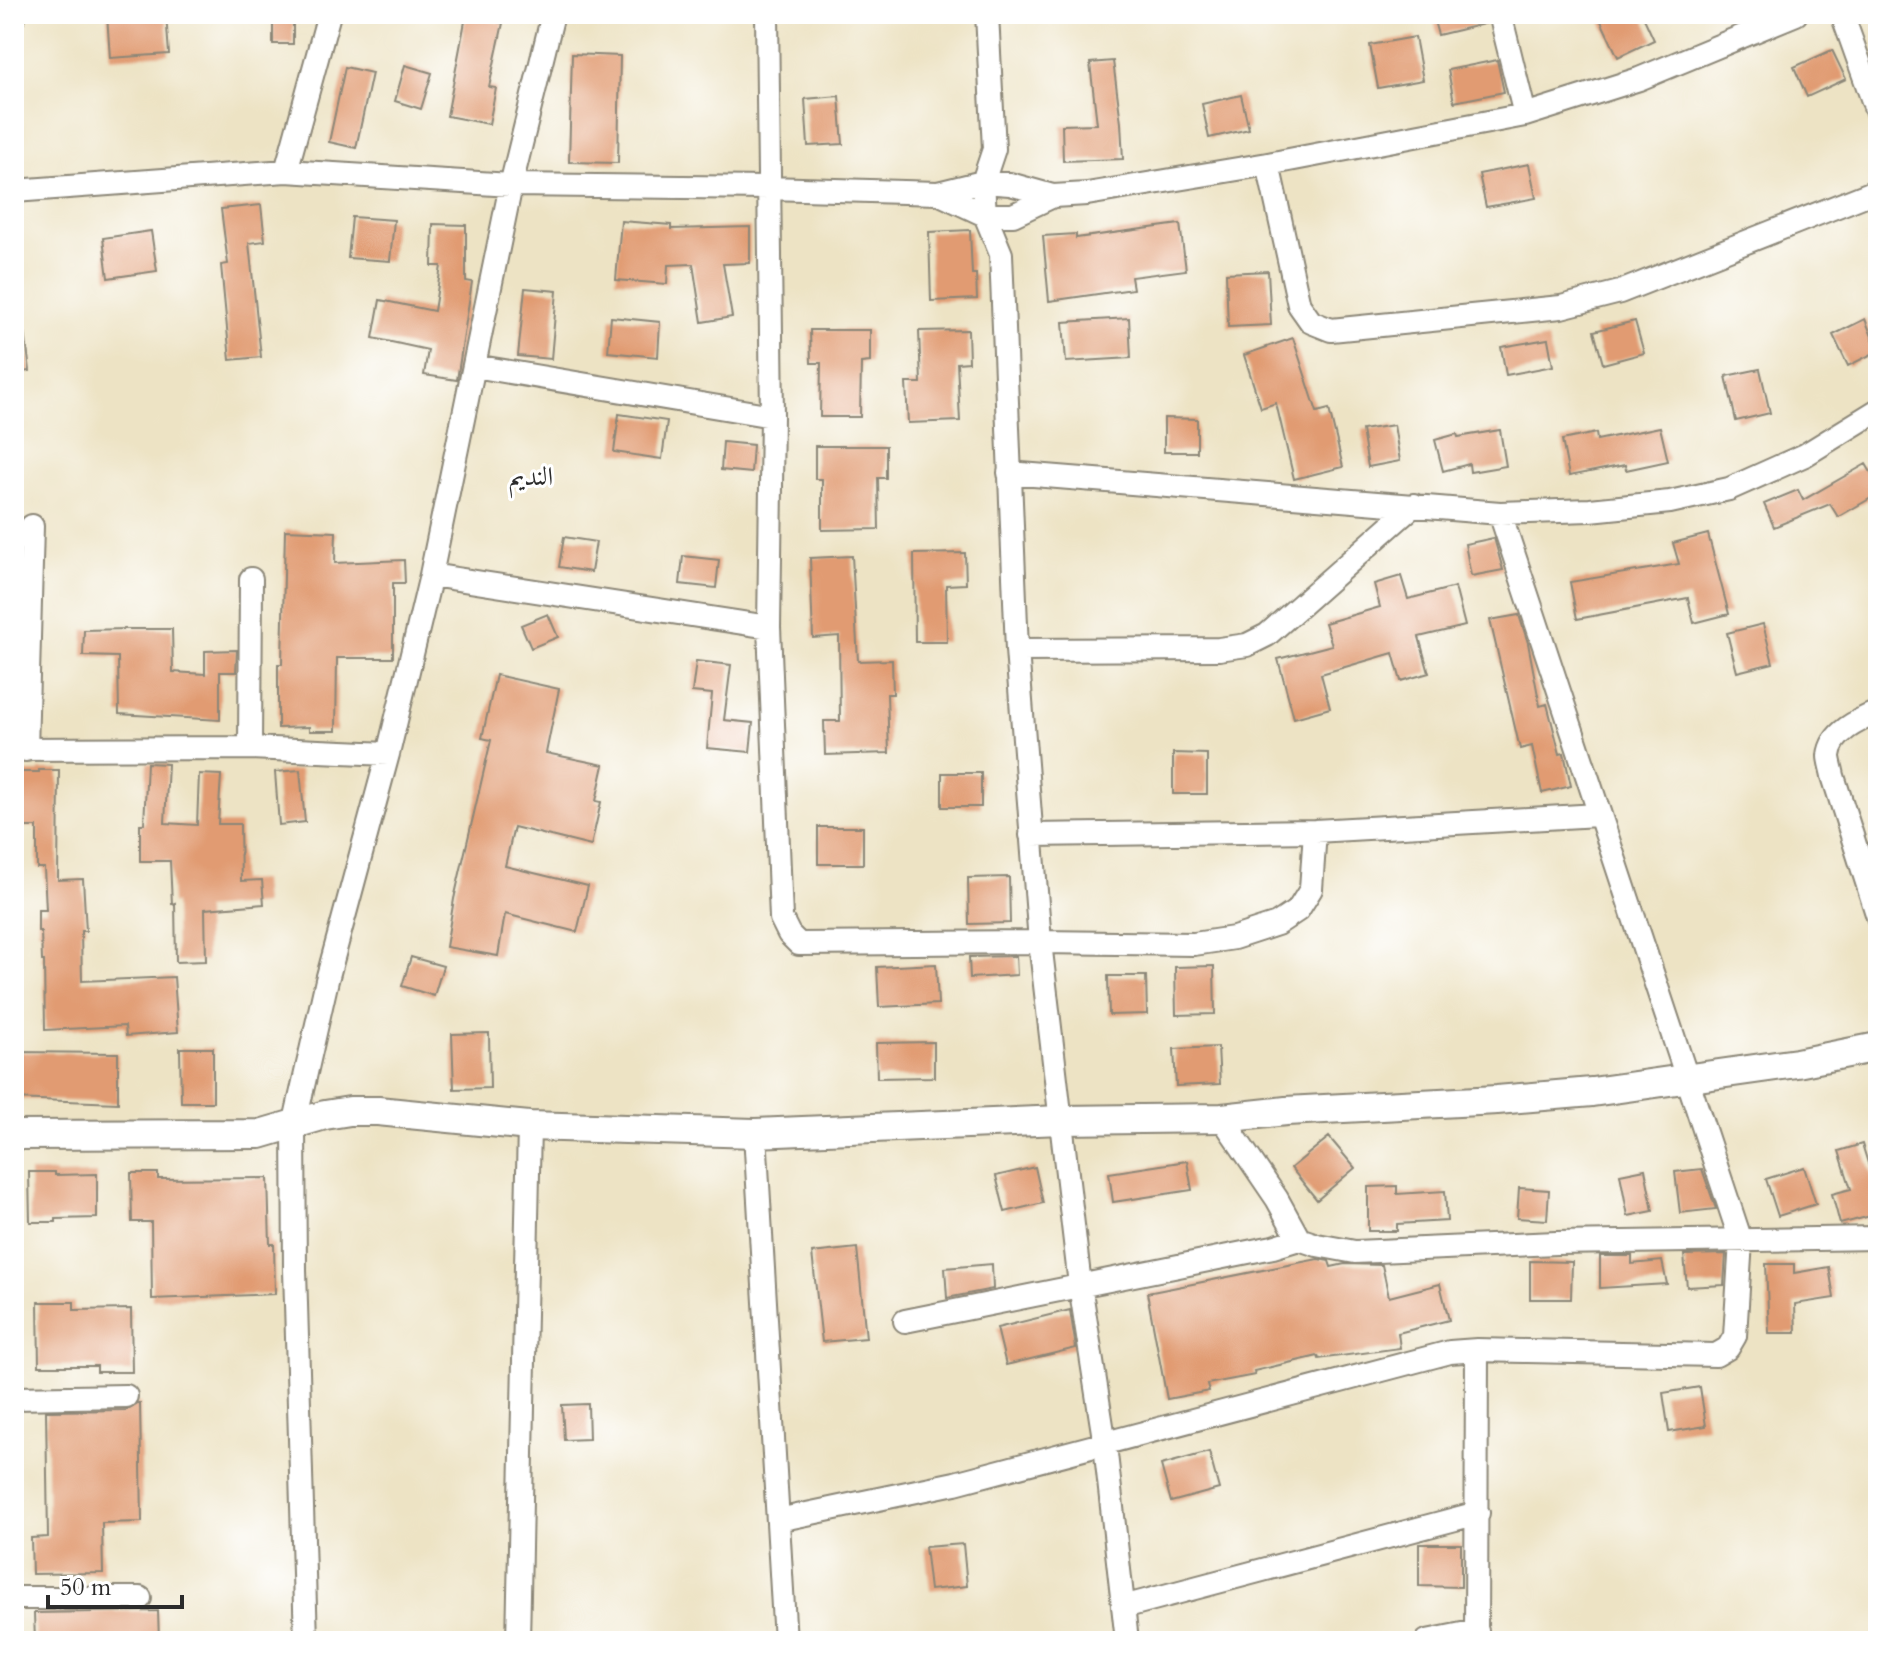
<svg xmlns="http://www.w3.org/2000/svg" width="1892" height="1655" font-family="Cardo,Amiri,serif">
	<rect width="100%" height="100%" fill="#fff"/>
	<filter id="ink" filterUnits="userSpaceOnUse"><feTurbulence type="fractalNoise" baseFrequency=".0125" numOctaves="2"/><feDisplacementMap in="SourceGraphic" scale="16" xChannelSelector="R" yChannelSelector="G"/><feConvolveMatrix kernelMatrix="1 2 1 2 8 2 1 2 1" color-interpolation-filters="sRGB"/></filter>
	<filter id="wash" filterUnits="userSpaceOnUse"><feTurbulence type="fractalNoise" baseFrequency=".006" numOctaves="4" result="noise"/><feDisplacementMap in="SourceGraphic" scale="32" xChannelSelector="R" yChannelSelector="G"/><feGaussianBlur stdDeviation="1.8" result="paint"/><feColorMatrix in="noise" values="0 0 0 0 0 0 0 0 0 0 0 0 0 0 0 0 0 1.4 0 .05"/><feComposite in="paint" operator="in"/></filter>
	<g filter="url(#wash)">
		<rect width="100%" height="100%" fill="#ede3c4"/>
		<g id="blocks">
			<path fill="#e19b72" d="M 166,14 L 169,54 L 110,58 L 107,15 Z
				M 273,14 L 293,14 L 293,44 L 273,44 Z
				M 1432,14 L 1486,14 L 1488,23 L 1438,35 Z
				M 1612,14 L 1642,14 L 1654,40 L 1618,57 L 1600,19 Z
				M 466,16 L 503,23 L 489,87 L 496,88 L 489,124 L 447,116 Z
				M 1415,37 L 1423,80 L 1378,88 L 1370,45 Z
				M 1832,50 L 1846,79 L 1807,97 L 1794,67 Z
				M 572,54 L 620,56 L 618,163 L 569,162 Z
				M 1497,60 L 1504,92 L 1454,102 L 1448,70 Z
				M 1113,61 L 1121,123 L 1123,159 L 1063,161 L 1062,125 L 1097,124 L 1090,63 Z
				M 405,65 L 432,73 L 421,109 L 395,101 Z
				M 345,67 L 372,73 L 356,148 L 329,142 Z
				M 1241,95 L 1249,129 L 1209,138 L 1202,104 Z
				M 839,96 L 843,144 L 808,146 L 805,99 Z
				M 1529,164 L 1536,198 L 1486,207 L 1479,174 Z
				M 261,205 L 265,241 L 249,243 L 261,357 L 230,360 L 221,265 L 228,264 L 221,209 Z
				M 352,217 L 394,220 L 390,261 L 348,258 Z
				M 621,221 L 671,225 L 671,229 L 750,227 L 750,263 L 723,264 L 732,317 L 702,322 L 693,264 L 668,265 L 667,284 L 616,280 Z
				M 433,224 L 466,225 L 466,281 L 472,282 L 457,380 L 424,375 L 428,350 L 373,338 L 380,300 L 434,311 L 441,266 L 432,266 Z
				M 1180,224 L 1186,270 L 1131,277 L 1133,289 L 1049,301 L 1043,236 L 1076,234 L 1076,238 Z
				M 970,230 L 972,274 L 976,274 L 977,299 L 931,301 L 929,232 Z
				M 151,231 L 157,271 L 108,278 L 103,238 Z
				M 1268,271 L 1271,325 L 1228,327 L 1226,273 Z
				M 525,288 L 557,291 L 551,359 L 518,356 Z
				M 14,316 L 23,316 L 30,371 L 14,373 Z
				M 611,317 L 660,322 L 658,357 L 608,352 Z
				M 1129,318 L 1131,358 L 1066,362 L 1063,322 Z
				M 1865,319 L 1878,351 L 1848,366 L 1833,335 Z
				M 1635,321 L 1644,353 L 1603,364 L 1594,331 Z
				M 810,330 L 870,330 L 870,362 L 861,363 L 860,417 L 820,417 L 821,363 L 811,363 Z
				M 968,330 L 969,362 L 957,363 L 960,421 L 908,423 L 906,383 L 921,383 L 919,331 Z
				M 1293,338 L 1317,412 L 1329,409 L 1343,467 L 1294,479 L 1276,403 L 1261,408 L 1244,355 Z
				M 1548,339 L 1553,366 L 1506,375 L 1501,347 Z
				M 1760,369 L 1770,413 L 1736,421 L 1726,376 Z
				M 619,414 L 667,421 L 662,459 L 614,452 Z
				M 1164,418 L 1197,419 L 1197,452 L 1164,452 Z
				M 1394,425 L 1400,461 L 1368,467 L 1362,430 Z
				M 1660,427 L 1668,461 L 1626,470 L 1625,465 L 1569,476 L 1562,440 L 1596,433 L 1597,440 Z
				M 1500,430 L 1506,466 L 1470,472 L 1469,464 L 1443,471 L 1435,440 L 1457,434 L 1458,437 Z
				M 723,442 L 753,445 L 751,473 L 721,470 Z
				M 815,446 L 886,446 L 886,478 L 878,478 L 879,529 L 822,530 L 822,479 L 815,479 Z
				M 1866,464 L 1878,484 L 1878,494 L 1838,517 L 1830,504 L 1774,527 L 1764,504 L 1798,490 L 1803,500 Z
				M 285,530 L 336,532 L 335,563 L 404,560 L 405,583 L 393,583 L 393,658 L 337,658 L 336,731 L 309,731 L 309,727 L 278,728 L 278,664 L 282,664 Z
				M 1708,534 L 1729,614 L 1694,623 L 1688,598 L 1577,619 L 1570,582 L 1679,564 L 1673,543 Z
				M 564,537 L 596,542 L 591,572 L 559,567 Z
				M 1494,538 L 1503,570 L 1471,576 L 1465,544 Z
				M 965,553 L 966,584 L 946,585 L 947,642 L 915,642 L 914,554 Z
				M 683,556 L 719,560 L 716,588 L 680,584 Z
				M 852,556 L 858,661 L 892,660 L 893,694 L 887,694 L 889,753 L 825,755 L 824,721 L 840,721 L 839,636 L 813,638 L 810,558 Z
				M 1401,576 L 1408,599 L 1455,587 L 1465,626 L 1419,637 L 1429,673 L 1401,681 L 1393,653 L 1321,674 L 1330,708 L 1294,718 L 1278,659 L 1332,645 L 1325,623 L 1380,607 L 1374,584 Z
				M 548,614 L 558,637 L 531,648 L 521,625 Z
				M 1519,615 L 1528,643 L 1540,706 L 1547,704 L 1560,754 L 1564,753 L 1571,786 L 1542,793 L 1532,746 L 1520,749 L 1490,620 Z
				M 1763,624 L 1773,663 L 1737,672 L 1727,633 Z
				M 127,629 L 172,629 L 173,672 L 205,674 L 205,651 L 237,650 L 236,672 L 220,672 L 220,720 L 119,714 L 118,657 L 83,656 L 84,630 Z
				M 696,661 L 731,665 L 724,720 L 753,723 L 750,752 L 707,748 L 712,694 L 692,692 Z
				M 496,675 L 559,689 L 546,753 L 604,765 L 596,801 L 601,802 L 591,846 L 514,827 L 505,866 L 588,886 L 577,932 L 505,914 L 498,956 L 446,947 L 454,899 L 491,740 L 482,738 Z
				M 1173,753 L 1207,754 L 1207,794 L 1173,794 Z
				M 147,763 L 168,764 L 165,823 L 197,825 L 199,774 L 221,775 L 218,824 L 240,824 L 241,881 L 262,880 L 264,904 L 205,909 L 206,961 L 176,962 L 175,903 L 172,904 L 170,861 L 140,861 L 140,824 L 144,824 Z
				M 39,770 L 59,770 L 58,880 L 83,879 L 86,931 L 81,931 L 82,981 L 174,977 L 178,1032 L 126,1036 L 125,1026 L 45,1030 L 44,961 L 42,961 L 41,931 L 38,931 L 38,910 L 46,910 L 44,868 L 37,868 L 37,827 L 14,827 L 14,772 L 39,772 Z
				M 300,770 L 305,822 L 279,825 L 275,772 Z
				M 942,773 L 981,773 L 981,807 L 942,807 Z
				M 818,827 L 863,827 L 863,864 L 818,864 Z
				M 1009,877 L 1010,923 L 969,924 L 968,878 Z
				M 1016,956 L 1017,975 L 970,978 L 969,957 Z
				M 411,957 L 443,966 L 434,996 L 402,986 Z
				M 936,964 L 938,1004 L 879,1007 L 877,967 Z
				M 1214,966 L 1215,1014 L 1176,1015 L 1175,967 Z
				M 1108,976 L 1146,976 L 1147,1014 L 1109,1015 Z
				M 489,1033 L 490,1088 L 454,1089 L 452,1034 Z
				M 934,1042 L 934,1077 L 877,1078 L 876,1043 Z
				M 1218,1047 L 1220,1084 L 1176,1086 L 1174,1049 Z
				M 180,1048 L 213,1048 L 213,1102 L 181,1102 Z
				M 14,1052 L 118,1053 L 118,1103 L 14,1099 Z
				M 1329,1137 L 1355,1168 L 1317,1200 L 1291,1168 Z
				M 1862,1144 L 1873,1179 L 1878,1178 L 1878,1214 L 1840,1224 L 1832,1194 L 1851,1189 L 1839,1151 Z
				M 1187,1161 L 1192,1190 L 1113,1202 L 1109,1173 Z
				M 1035,1167 L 1043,1203 L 1005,1212 L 996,1176 Z
				M 1804,1167 L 1816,1204 L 1778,1216 L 1766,1179 Z
				M 1645,1169 L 1653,1211 L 1628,1216 L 1620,1174 Z
				M 1702,1169 L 1716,1209 L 1680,1213 L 1675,1172 Z
				M 29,1172 L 55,1172 L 55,1175 L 97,1174 L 97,1218 L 56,1219 L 56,1222 L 30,1222 Z
				M 131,1173 L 158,1173 L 158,1179 L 268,1178 L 270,1244 L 274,1244 L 275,1294 L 152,1299 L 151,1222 L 132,1222 Z
				M 1397,1186 L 1397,1194 L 1445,1191 L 1447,1221 L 1397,1224 L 1397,1231 L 1368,1231 L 1368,1187 Z
				M 1519,1188 L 1549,1190 L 1547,1220 L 1517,1218 Z
				M 857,1248 L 866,1338 L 822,1342 L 812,1253 Z
				M 1726,1254 L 1724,1285 L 1687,1287 L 1684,1255 Z
				M 1600,1256 L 1632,1256 L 1632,1264 L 1662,1261 L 1667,1284 L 1600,1288 Z
				M 1318,1259 L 1329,1261 L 1331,1267 L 1345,1264 L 1382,1265 L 1389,1297 L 1440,1284 L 1449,1320 L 1398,1333 L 1400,1348 L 1319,1359 L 1318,1356 L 1254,1371 L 1255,1375 L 1207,1384 L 1209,1391 L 1167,1399 L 1147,1293 Z
				M 1530,1261 L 1572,1262 L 1571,1299 L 1530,1299 Z
				M 992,1264 L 993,1289 L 947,1298 L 945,1268 Z
				M 1766,1264 L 1794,1264 L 1794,1273 L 1829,1267 L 1834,1298 L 1795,1304 L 1796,1333 L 1769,1333 Z
				M 38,1302 L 74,1302 L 74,1310 L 131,1309 L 132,1372 L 97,1372 L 97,1366 L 39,1366 Z
				M 1070,1310 L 1076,1348 L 1006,1365 L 997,1328 Z
				M 1700,1387 L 1706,1426 L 1669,1432 L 1663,1393 Z
				M 138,1403 L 140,1403 L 142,1522 L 102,1523 L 103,1573 L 32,1574 L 31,1538 L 48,1537 L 46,1411 L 126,1410 Z
				M 588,1404 L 589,1439 L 564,1440 L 562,1405 Z
				M 1209,1452 L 1219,1489 L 1171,1502 L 1161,1465 Z
				M 963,1544 L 967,1586 L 930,1590 L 925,1547 Z
				M 1419,1544 L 1461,1544 L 1461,1587 L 1419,1586 Z
				M 158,1611 L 159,1641 L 35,1641 L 34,1613 Z"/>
		</g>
	</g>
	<g filter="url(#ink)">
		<use href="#blocks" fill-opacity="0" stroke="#8c8778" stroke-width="2"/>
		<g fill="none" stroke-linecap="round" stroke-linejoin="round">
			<g stroke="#8c8778" stroke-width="26">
				<path id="minor" d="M 767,14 L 772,416 L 769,627 L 781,918 L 789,934 L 799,944 L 1040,942 L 1194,944 L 1234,938 L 1277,924 L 1298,910 L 1311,889 L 1315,831
					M 987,14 L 994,149 L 983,182 L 985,215 L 1001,254 L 1017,650 L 1040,942 L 1080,1285 L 1105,1445 L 1127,1641
					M 1500,14 L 1525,115
					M 1842,14 L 1878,115
					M 14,16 L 15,14
					M 1268,164 L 1299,305 L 1311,322 L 1331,330 L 1561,307 L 1620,292 L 1878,190
					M 286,171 L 329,14
					M 14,191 L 286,171 L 511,185 L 768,188 L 938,193 L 983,182 L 1010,184 L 1053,196
					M 938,193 L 985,215 L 1013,215 L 1053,196 L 1087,194 L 1268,164 L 1525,115 L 1639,79 L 1796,14
					M 474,366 L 772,416
					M 1009,473 L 1500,513 L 1590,510 L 1670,502 L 1729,489 L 1805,455 L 1878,410
					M 431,575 L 769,627
					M 1017,650 L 1219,649 L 1247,645 L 1267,635 L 1414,505
					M 1878,712 C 1859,720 1831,732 1829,756 C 1829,761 1832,770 1833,776 L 1878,917
					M 250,748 L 251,579
					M 14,749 L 250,748 L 388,754
					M 26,750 L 32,526
					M 1031,835 L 1315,831 L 1598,815
					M 755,1133 L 785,1641
					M 1299,1239 L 1317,1245 L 1355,1252 L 1556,1243 L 1878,1238
					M 905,1321 L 1273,1247 L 1299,1239 L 1277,1199 L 1222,1118
					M 14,1398 L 126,1396
					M 778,1520 L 955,1483 L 1450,1352 L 1477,1350 L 1716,1355 L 1728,1348 L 1735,1336 L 1741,1241 L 1500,513
					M 14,1598 L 140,1598
					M 1123,1607 L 1478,1513
					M 306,1641 L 295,1270 L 294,1126 L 327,980 L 388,754 L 431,575 L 511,185 L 553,14
					M 518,1641 L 529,1126
					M 1427,1641 L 1477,1631
					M 1476,1641 L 1477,1350"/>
			</g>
			<g stroke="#8c8778" stroke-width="32">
				<path id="major" d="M 14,1135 L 260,1134 L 325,1115 L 350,1111 L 378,1111 L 529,1126 L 755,1133 L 1061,1120 L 1222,1118 L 1286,1111 L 1497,1100 L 1592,1092 L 1797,1063 L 1878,1047"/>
			</g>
			<use href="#minor" stroke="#fff" stroke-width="22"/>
			<use href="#major" stroke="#fff" stroke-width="28"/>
		</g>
	</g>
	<g text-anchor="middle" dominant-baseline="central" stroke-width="6" stroke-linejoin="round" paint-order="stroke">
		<g font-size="26" fill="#2b2b2b" stroke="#fff">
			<text x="531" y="476">النديم</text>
		</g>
	</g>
	<rect width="1892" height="1655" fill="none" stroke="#fff" stroke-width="48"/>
	<path d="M48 1595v12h134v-12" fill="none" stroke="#2b2b2b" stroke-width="4"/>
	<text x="60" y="1595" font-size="24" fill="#2b2b2b" stroke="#ffffff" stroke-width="6" paint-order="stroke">50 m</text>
</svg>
